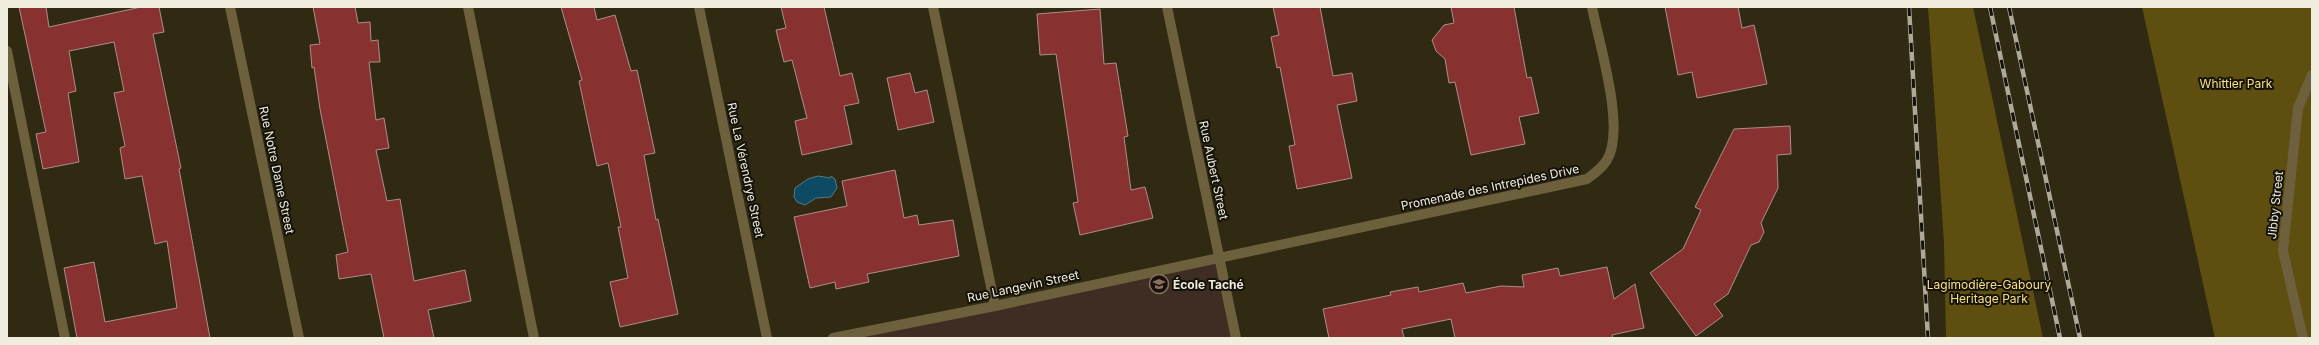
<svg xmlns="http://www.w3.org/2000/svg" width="2319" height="345" font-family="Inter,sans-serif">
	<rect width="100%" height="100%" fill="#302a13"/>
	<path fill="#3d2d23" d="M 1219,257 L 1236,338 L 833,338 Z"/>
	<path fill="#5e4f11" d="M 1928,7 L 1973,7 L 2043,338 L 1946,338 L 1944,243 Z
		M 2142,7 L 2312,7 L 2312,338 L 2215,338 Z"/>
	<path fill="#0e4a63" stroke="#527b88" d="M 818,176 L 830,178 L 831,176 L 835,179 L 837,188 L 831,197 L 816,198 L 805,205 L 797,202 L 794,197 L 795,188 L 808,179 Z"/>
	<path fill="#883131" stroke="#ad8e8b" d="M 19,7 L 46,7 L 49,27 L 141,7 L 159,7 L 164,32 L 153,34 L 181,168 L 179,169 L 210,338 L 77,338 L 64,268 L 94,262 L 105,322 L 177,308 L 167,241 L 155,244 L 142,176 L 125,179 L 120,148 L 125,146 L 114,93 L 124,91 L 114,42 L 69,51 L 76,91 L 68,93 L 79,162 L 43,169 L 36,134 L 46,132 Z
		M 313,7 L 355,7 L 358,23 L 370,22 L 371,41 L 378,40 L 380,62 L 369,62 L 376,120 L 384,118 L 389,148 L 376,150 L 387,201 L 400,199 L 414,281 L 465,270 L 471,301 L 428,310 L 434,338 L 384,338 L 371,274 L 339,279 L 336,255 L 348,252 L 320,109 L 314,67 L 312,68 L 310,45 L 320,44 Z
		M 561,7 L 594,7 L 597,20 L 615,15 L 631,71 L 637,70 L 655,153 L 644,155 L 656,220 L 658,219 L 678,314 L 620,327 L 610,282 L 628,278 L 618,227 L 621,227 L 608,163 L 597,166 L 579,81 L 582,80 Z
		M 781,7 L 824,7 L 840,76 L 852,73 L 859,103 L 844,106 L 852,144 L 802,155 L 795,121 L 807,118 L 792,60 L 784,62 L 776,30 L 786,28 Z
		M 1273,7 L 1320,7 L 1333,76 L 1352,73 L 1357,101 L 1337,105 L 1352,178 L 1297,189 L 1289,146 L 1295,145 L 1280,67 L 1277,68 L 1271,37 L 1279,35 Z
		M 1451,7 L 1514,7 L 1527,78 L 1531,77 L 1539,113 L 1519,117 L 1525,144 L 1471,155 L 1455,82 L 1449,83 L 1445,59 L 1436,51 L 1432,40 L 1444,25 L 1454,23 Z
		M 1665,7 L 1738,7 L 1742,28 L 1754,25 L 1767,84 L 1697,98 L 1692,72 L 1678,75 Z
		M 1100,9 L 1104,64 L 1116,63 L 1128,136 L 1124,137 L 1131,190 L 1145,187 L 1153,218 L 1080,235 L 1073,203 L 1078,202 L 1056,54 L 1040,55 L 1037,14 Z
		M 910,73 L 915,93 L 927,90 L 934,122 L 898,130 L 887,78 Z
		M 1790,126 L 1791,154 L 1777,155 L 1778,188 L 1761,223 L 1764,232 L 1759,242 L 1751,245 L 1728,294 L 1714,304 L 1723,316 L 1696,336 L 1650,273 L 1683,249 L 1701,210 L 1695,207 L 1734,129 Z
		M 895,170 L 904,218 L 917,215 L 919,225 L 953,220 L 959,256 L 867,274 L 869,282 L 836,289 L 835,282 L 810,288 L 794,217 L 847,206 L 842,181 Z
		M 1607,267 L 1614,299 L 1635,284 L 1644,328 L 1612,335 L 1613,338 L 1455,338 L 1451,319 L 1402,329 L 1404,338 L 1329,338 L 1323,309 L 1391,295 L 1390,292 L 1418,287 L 1419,292 L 1463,283 L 1466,293 L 1501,286 L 1524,287 L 1522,275 L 1558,268 L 1560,276 Z"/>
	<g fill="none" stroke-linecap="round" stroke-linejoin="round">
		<path stroke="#6d603d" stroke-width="10" d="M 230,7 L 299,338
			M 468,7 L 534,338
			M 699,7 L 767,338
			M 933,7 L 995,306
			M 1167,7 L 1236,338
			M 7,51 L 65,338
			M 833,338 L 995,306 L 1587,179 C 1594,174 1602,168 1607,160 C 1626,128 1599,44 1592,7
			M 2303,338 L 2283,251 L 2298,108 L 2312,75"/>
		<g stroke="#aeaa99" stroke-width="4.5">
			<path id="rail" d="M 1909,7 L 1928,338
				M 1990,7 L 2060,338
				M 2009,7 L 2080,338"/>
		</g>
		<use href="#rail" stroke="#151209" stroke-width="3" stroke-dasharray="9" stroke-linecap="butt"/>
	</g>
	<defs>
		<g id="school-ring" transform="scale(1)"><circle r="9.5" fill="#151209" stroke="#8d6e63" stroke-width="1.5"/><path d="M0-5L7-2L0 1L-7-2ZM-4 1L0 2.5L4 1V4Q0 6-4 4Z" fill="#8d6e63"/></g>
	</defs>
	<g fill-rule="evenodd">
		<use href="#school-ring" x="1159" y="284"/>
	</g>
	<g text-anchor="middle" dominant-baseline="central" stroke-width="4" stroke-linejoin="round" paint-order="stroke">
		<g font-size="12" fill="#f9e080" stroke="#151209">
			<text x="2236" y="83">Whittier Park</text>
			<text x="1989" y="284">Lagimodière-Gaboury<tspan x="1989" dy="14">Heritage Park</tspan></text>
		</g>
		<g font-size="12" fill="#f0eddf" stroke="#151209">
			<text transform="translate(277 170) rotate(78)">Rue Notre Dame Street</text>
			<text transform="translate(746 170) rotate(78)">Rue La Vérendrye Street</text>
			<text transform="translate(1214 170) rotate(78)">Rue Aubert Street</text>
			<text transform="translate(1490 187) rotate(-12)">Promenade des Intrepides Drive</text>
			<text transform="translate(2275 205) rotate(-84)">Jibby Street</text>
			<text transform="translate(1023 286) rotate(-12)">Rue Langevin Street</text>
		</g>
		<g font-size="12" font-weight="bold" fill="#f0eddf" stroke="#151209" text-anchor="start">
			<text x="1173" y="284">École Taché</text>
		</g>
	</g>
	<rect width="2319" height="345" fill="none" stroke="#f0eddf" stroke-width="16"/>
</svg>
